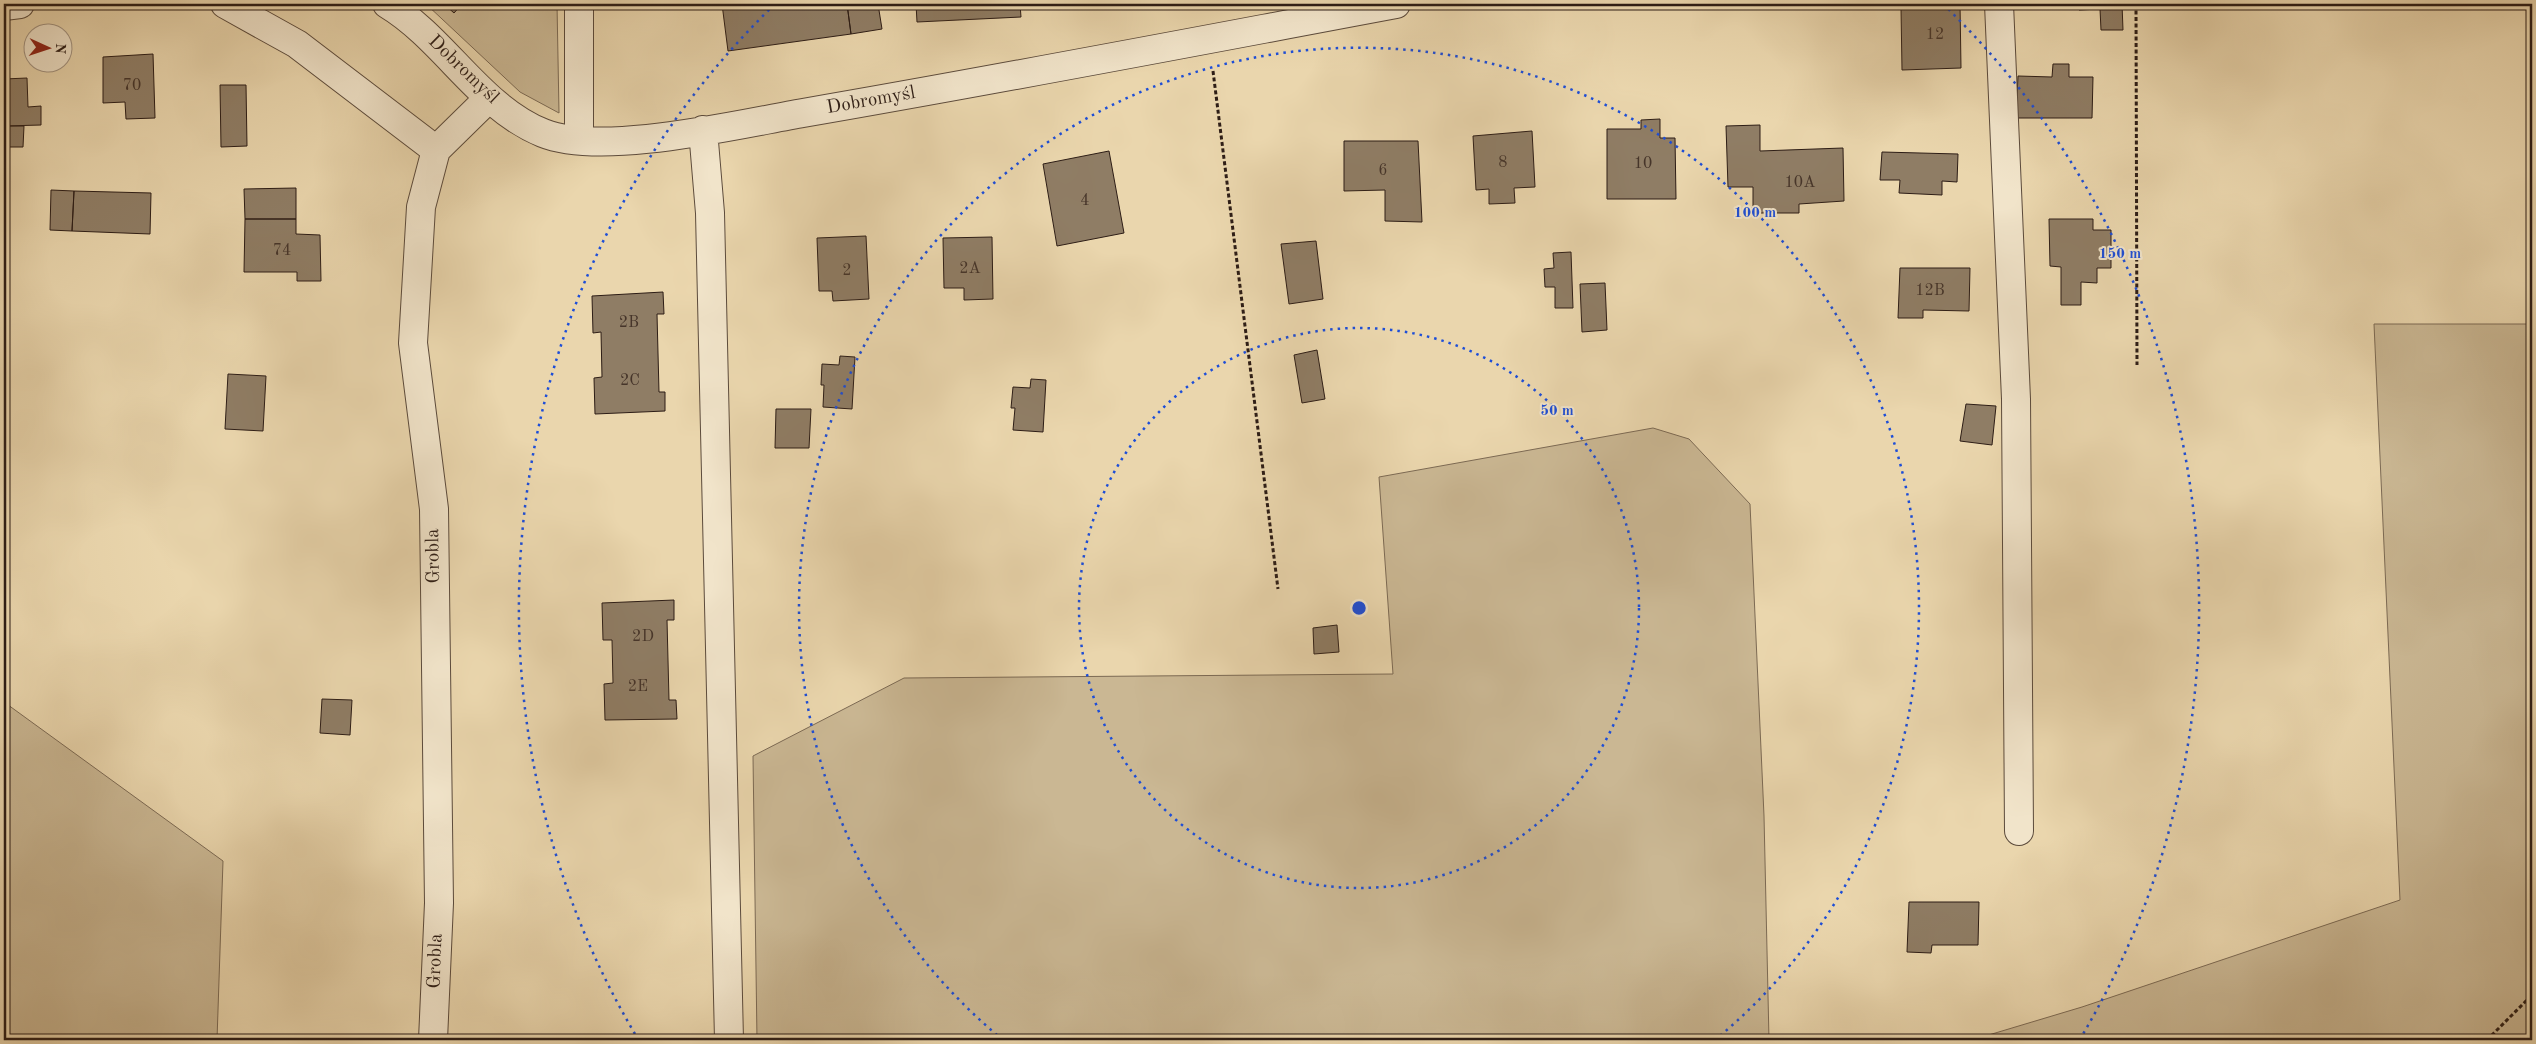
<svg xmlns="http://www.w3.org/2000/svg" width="2536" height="1044" font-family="'Old Standard TT',serif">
	<rect width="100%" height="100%" fill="#ead6ad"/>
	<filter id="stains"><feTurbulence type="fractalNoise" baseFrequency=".004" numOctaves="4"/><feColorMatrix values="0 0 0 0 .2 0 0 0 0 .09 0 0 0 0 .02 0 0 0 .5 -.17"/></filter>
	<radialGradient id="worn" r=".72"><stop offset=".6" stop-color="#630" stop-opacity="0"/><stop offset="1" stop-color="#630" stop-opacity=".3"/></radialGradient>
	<path fill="#cab793" stroke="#7c6a54" d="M 426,4 L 557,4 L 559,113 L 520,92 Z
		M 2374,324 L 2532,324 L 2532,1040 L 1972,1040 L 2082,1007 L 2400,900 Z
		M 1653,428 L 1689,439 L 1750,504 L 1764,816 L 1769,1040 L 757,1040 L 753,756 L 904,678 L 1393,674 L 1379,477 Z
		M 4,702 L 223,861 L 217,1040 L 4,1040 Z"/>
	<path fill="#8f7d65" stroke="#2d1d16" d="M 444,4 L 462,4 L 454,13 Z
		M 722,4 L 847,4 L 851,34 L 728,51 Z
		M 847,4 L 878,4 L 882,29 L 851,34 Z
		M 916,4 L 1020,4 L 1021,17 L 917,22 Z
		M 1925,4 L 1960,4 L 1961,68 L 1902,70 L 1901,8 L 1925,8 Z
		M 2078,4 L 2122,4 L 2123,30 L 2101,30 L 2100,9 L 2079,10 Z
		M 153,54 L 155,118 L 126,119 L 125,102 L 103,103 L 103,57 Z
		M 2053,64 L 2069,64 L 2069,77 L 2093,77 L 2092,118 L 2016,118 L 2018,76 L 2052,77 Z
		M 27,78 L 28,107 L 41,106 L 41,125 L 4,126 L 4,79 Z
		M 220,85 L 246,85 L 247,146 L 221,147 Z
		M 1660,119 L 1660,138 L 1675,138 L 1676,199 L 1607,199 L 1607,129 L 1641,129 L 1641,120 Z
		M 1760,125 L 1760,151 L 1843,148 L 1844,201 L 1799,204 L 1799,213 L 1753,213 L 1753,187 L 1728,187 L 1726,126 Z
		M 4,126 L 24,126 L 23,147 L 4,147 Z
		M 1532,131 L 1535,187 L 1514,188 L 1515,203 L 1489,204 L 1489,189 L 1476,190 L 1473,136 Z
		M 1344,141 L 1418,141 L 1422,222 L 1385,221 L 1385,190 L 1344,191 Z
		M 1109,151 L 1124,233 L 1057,246 L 1043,164 Z
		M 1882,152 L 1958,154 L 1957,182 L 1942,181 L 1942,195 L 1899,193 L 1900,180 L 1880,180 Z
		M 296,188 L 296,219 L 245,219 L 244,189 Z
		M 51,190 L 74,191 L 72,231 L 50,230 Z
		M 74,191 L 151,193 L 150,234 L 72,231 Z
		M 245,219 L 296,219 L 296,234 L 320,235 L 321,281 L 297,281 L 297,272 L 244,272 Z
		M 2049,219 L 2093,219 L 2093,230 L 2111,230 L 2111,268 L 2097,268 L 2097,283 L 2081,282 L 2081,305 L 2061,305 L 2061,267 L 2050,266 Z
		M 866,236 L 869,299 L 833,301 L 832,291 L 819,291 L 817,238 Z
		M 992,237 L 993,299 L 964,300 L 964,288 L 944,288 L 943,238 Z
		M 1316,241 L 1323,299 L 1289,304 L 1281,244 Z
		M 1571,252 L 1573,308 L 1555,308 L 1555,287 L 1545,287 L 1544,269 L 1554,268 L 1553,253 Z
		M 1900,268 L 1970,268 L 1969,311 L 1923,310 L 1923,318 L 1898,318 Z
		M 1605,283 L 1607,330 L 1582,332 L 1580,284 Z
		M 663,292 L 664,314 L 657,314 L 659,392 L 665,392 L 665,411 L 595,414 L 594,378 L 602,377 L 601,332 L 593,333 L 592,296 Z
		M 1317,350 L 1325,399 L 1302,403 L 1294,355 Z
		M 840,356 L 855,357 L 852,409 L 823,407 L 824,385 L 821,385 L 822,364 L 839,365 Z
		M 228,374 L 266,376 L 263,431 L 225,429 Z
		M 1031,379 L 1046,380 L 1043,432 L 1013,430 L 1015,408 L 1011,408 L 1013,387 L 1030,388 Z
		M 1966,404 L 1996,406 L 1992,445 L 1960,441 Z
		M 776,409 L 811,409 L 809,448 L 775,448 Z
		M 674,600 L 674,620 L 667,620 L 669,700 L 676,700 L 677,719 L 605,720 L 604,684 L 613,683 L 612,640 L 603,640 L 602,603 Z
		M 1337,625 L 1339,652 L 1314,654 L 1313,628 Z
		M 322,699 L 352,700 L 350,735 L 320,733 Z
		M 1909,902 L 1979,902 L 1978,945 L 1932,945 L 1931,953 L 1907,952 Z"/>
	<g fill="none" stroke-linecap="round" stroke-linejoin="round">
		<g stroke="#5c4b3c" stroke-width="30">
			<path id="minor" d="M 225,4 L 297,44 L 436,150
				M 387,4 C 445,39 479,107 543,133 C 602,157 739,124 803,113 C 1001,79 1198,41 1396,4
				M 579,4 L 579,140
				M 1999,4 L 2016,399 L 2019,831
				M 4,6 L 20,4
				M 703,130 L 710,213 L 729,1040
				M 433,1040 L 439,903 L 434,509 L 413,343 L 421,207 L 436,150 L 489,98"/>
		</g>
		<path stroke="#2d1d16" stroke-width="3" stroke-dasharray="4 2.5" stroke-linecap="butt" d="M 2136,4 L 2137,365
			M 1213,71 L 1278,589
			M 2487,1040 L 2532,995"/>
		<use href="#minor" stroke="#f1e4ca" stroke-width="28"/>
	</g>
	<g fill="none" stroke="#1d4ed8" stroke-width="2.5" stroke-dasharray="2.5 5">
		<circle cx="1359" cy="608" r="280"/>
		<path d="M1003 1040A560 560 0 1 1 1715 1040"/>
		<path d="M635 1034A840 840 0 0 1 775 4M1943 4A840 840 0 0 1 2083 1034"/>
	</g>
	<g text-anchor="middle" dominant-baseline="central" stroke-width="4" stroke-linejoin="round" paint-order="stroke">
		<g font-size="16" fill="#46352a">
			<text x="1935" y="35">12</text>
			<text x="132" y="86">70</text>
			<text x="1503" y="163">8</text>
			<text x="1643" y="164">10</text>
			<text x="1383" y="171">6</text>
			<text x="1800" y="183">10A</text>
			<text x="1085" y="201">4</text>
			<text x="282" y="251">74</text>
			<text x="970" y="269">2A</text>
			<text x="847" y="271">2</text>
			<text x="1930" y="291">12B</text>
			<text x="629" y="323">2B</text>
			<text x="630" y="381">2C</text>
			<text x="643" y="637">2D</text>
			<text x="638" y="687">2E</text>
		</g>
		<g font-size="19" fill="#2d1d16" stroke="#f1e4ca">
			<text transform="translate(463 70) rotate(44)">Dobromyśl</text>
			<text transform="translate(871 101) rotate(-10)">Dobromyśl</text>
			<text transform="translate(434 556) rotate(-91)">Grobla</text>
			<text transform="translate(436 961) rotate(-88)">Grobla</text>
		</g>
	</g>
	<circle cx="1359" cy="608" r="8" fill="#1d4ed8" stroke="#f1e4ca" stroke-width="2.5"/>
	<g font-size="15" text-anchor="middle" font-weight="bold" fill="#1d4ed8" stroke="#f1e4ca" stroke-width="4" stroke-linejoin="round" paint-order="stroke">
		<text x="1755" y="217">100 m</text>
		<text x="2120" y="258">150 m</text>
		<text x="1557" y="415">50 m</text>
	</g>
	<rect width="2536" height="1044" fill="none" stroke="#ead6ad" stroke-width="20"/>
	<rect x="5" y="5" width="2526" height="1034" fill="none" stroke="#2d1d16" stroke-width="2.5"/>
	<rect x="10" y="10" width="2516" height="1024" fill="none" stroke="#2d1d16"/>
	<g transform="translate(48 48) rotate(93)"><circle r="24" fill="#f1e4ca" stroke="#a39482"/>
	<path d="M0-4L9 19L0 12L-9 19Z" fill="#8f2418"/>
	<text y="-8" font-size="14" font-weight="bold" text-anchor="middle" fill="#2d1d16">N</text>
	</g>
	<rect width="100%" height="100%" filter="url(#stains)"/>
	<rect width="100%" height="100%" fill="url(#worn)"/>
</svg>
